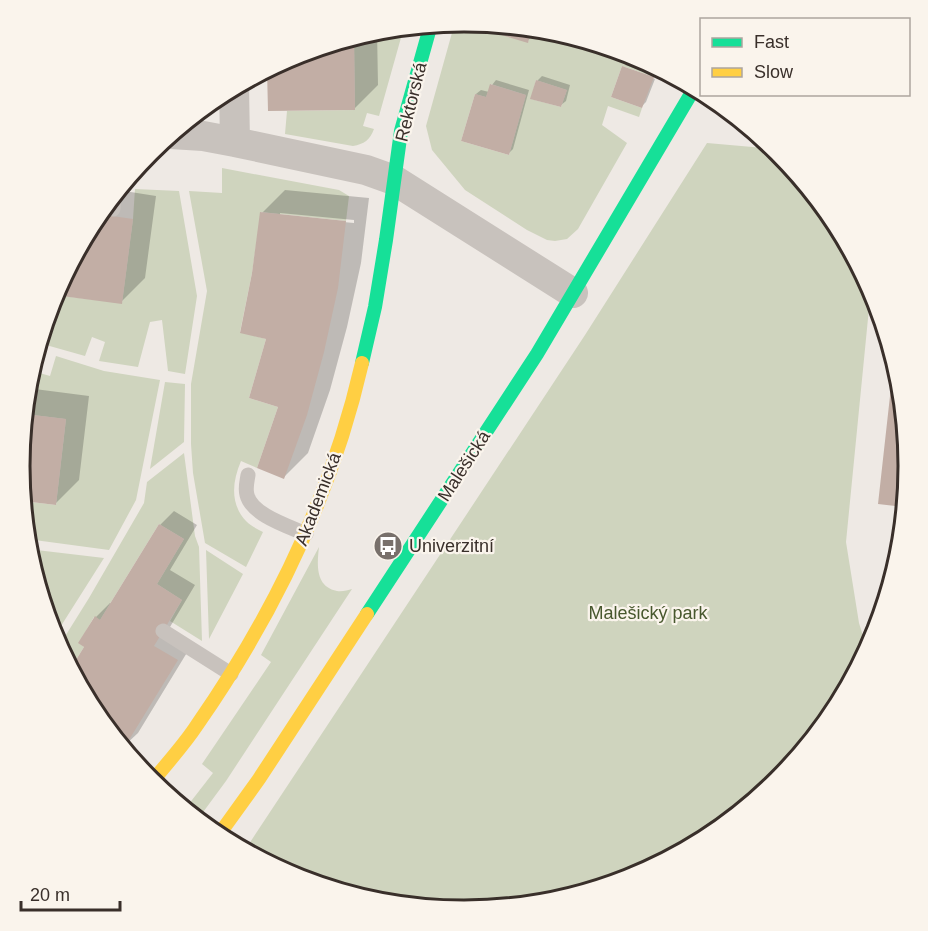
<svg xmlns="http://www.w3.org/2000/svg" width="928" height="931" font-family="Arial,sans-serif">
	<rect width="100%" height="100%" fill="#eee9e4"/>
	<path fill="#cfd4be" fill-rule="evenodd" d="M 464,21 L 479,23 L 478,28 L 528,42 L 532,28 L 551,30 L 634,55 L 667,73 L 665,78 L 654,77 L 622,66 L 611,97 L 642,108 L 639,117 L 608,106 L 602,125 L 627,143 L 578,229 L 567,239 L 555,241 L 547,240 L 527,230 L 465,190 L 432,150 L 426,126 L 455,22 ZM 536,80 L 567,90 L 561,107 L 531,99 ZM 491,84 L 526,95 L 509,155 L 461,141 L 475,94 L 486,97 Z
		M 404,27 L 379,116 L 367,113 L 363,126 L 374,129 C 370,140 364,144 353,146 L 285,134 L 287,111 L 355,110 L 354,37 L 378,29 Z
		M 707,143 L 775,149 L 779,151 L 834,219 L 871,288 L 846,542 L 859,623 L 867,649 L 833,713 L 778,780 L 711,835 L 634,876 L 550,902 L 464,910 L 377,901 L 294,876 L 245,850 L 585,335 Z
		M 222,168 L 339,190 L 349,196 L 346,221 L 261,212 L 252,273 L 240,332 L 266,339 L 249,398 L 278,407 L 257,468 L 241,461 C 232,482 230,504 246,521 C 251,526 257,529 263,532 L 246,567 L 205,543 L 193,473 L 191,444 L 191,384 L 207,291 L 189,191 L 222,193 Z
		M 135,189 L 179,191 L 197,296 L 185,374 L 168,371 L 162,320 L 150,322 L 138,367 L 99,361 L 105,342 L 92,337 L 85,356 L 39,343 L 54,295 L 122,303 L 133,219 Z
		M 36,351 L 41,352 L 36,372 L 50,376 L 56,356 L 104,371 L 160,380 L 136,500 L 109,550 L 27,539 L 23,501 L 56,505 L 66,419 L 25,414 L 28,378 Z
		M 165,382 L 185,384 L 184,442 L 150,469 Z
		M 184,453 L 195,536 L 199,547 L 202,641 L 170,621 L 182,600 L 157,584 L 184,539 L 159,524 L 100,620 L 94,617 L 79,643 L 84,647 L 71,668 L 59,646 L 89,598 L 144,503 L 147,482 Z
		M 319,547 C 317,564 315,587 337,591 C 342,592 348,590 352,589 L 226,781 L 198,819 L 185,809 L 213,773 L 202,764 L 271,662 L 261,655 Z
		M 28,549 L 104,558 L 54,637 L 28,552 Z
		M 206,550 L 243,574 L 209,639 Z"/>
	<path fill="#0003" fill-rule="evenodd" d="M 481,23 L 534,28 L 532,36 L 527,41 L 480,27 Z
		M 377,30 L 378,85 L 354,109 L 268,68 L 294,55 Z
		M 628,62 L 657,72 L 656,76 L 625,65 Z
		M 624,66 L 624,68 L 655,79 L 646,102 L 642,106 L 613,96 Z
		M 542,76 L 570,85 L 566,101 L 561,105 L 537,81 Z
		M 496,80 L 529,90 L 513,149 L 509,153 L 463,140 L 476,94 L 481,90 L 489,92 L 492,85 Z
		M 118,190 L 156,196 L 145,278 L 121,302 L 54,293 L 95,218 Z
		M 285,190 L 369,198 L 361,263 L 347,327 L 330,390 L 308,453 L 284,477 L 280,406 L 268,338 L 254,273 L 262,213 ZM 280,213 L 354,220 L 354,223 L 280,216 Z
		M 896,364 L 900,379 L 908,466 L 905,506 L 880,503 Z
		M 27,388 L 89,396 L 79,480 L 55,504 L 23,499 L 20,465 Z
		M 174,511 L 197,525 L 170,570 L 195,585 L 167,632 L 191,646 L 138,733 L 123,747 L 94,712 L 72,670 L 86,646 L 96,617 L 110,603 L 112,604 L 160,525 Z"/>
	<path fill="#c2aea5" d="M 479,23 L 532,28 L 528,43 L 478,28 Z
		M 354,37 L 355,110 L 268,111 L 267,69 L 294,55 Z
		M 622,66 L 654,77 L 642,108 L 611,97 Z
		M 536,80 L 567,90 L 561,107 L 530,99 Z
		M 490,84 L 526,95 L 509,155 L 461,141 L 475,94 L 486,97 Z
		M 260,212 L 346,221 L 338,288 L 324,352 L 307,415 L 284,479 L 257,468 L 278,407 L 249,398 L 266,339 L 240,333 L 252,273 Z
		M 98,214 L 133,219 L 122,304 L 54,295 Z
		M 894,360 L 900,379 L 908,466 L 904,507 L 878,504 Z
		M 25,414 L 66,419 L 56,505 L 23,501 L 20,465 Z
		M 159,524 L 184,539 L 157,584 L 182,600 L 154,646 L 178,660 L 124,748 L 94,712 L 71,668 L 84,647 L 78,643 L 95,616 L 100,620 Z"/>
	<g fill="none" stroke-linecap="round" stroke-linejoin="round">
		<path stroke="#c8c2bd" stroke-width="15" d="M 113,209 L 114,195
			M 248,475 C 247,482 245,488 247,495 C 252,515 288,526 306,534
			M 163,631 L 231,674"/>
		<path stroke="#c8c2bd" stroke-width="30" d="M 234,87 L 235,142
			M 171,134 L 203,136 L 235,142 L 366,170 L 394,180 L 573,293"/>
		<path stroke="#16e098" stroke-width="14" d="M 362,363 L 375,307 L 386,240 L 401,131 L 431,24
			M 367,614 L 537,354 L 695,87"/>
		<path stroke="#ffcf43" stroke-width="14" d="M 152,782 C 167,763 184,745 197,725 C 273,616 332,494 362,363
			M 218,836 L 259,779 L 367,614"/>
	</g>
	<defs>
		<g id="bus-disc" transform="scale(1.5)"><circle r="9.5" fill="#78706b" stroke="#faf4ec"/><path d="M-5-6H5V4H4V6H2V4H-2V6H-4V4H-5ZM-3.5-4V0h7V-4ZM-3.5 1.2v1.5H-2V1.2ZM2 1.2v1.5H3.5V1.2Z" fill="#fff"/></g>
	</defs>
	<g fill-rule="evenodd">
		<use href="#bus-disc" x="388" y="546"/>
	</g>
	<g text-anchor="middle" dominant-baseline="central" stroke-width="4.5" stroke-linejoin="round" paint-order="stroke">
		<g font-size="18" fill="#392f2a" stroke="#faf4ec">
			<text transform="translate(411 102) rotate(-76)">Rektorská</text>
			<text transform="translate(464 466) rotate(-57)">Malešická</text>
			<text transform="translate(318 499) rotate(-69)">Akademická</text>
		</g>
		<g font-size="18" fill="#392f2a" stroke="#faf4ec" text-anchor="start">
			<text x="409" y="546">Univerzitní</text>
		</g>
		<g font-size="18" fill="#48582e" stroke="#faf4ec">
			<text x="648" y="613">Malešický park</text>
		</g>
	</g>
	<path d="M0 0H928V931H0ZM30 466a434 434 0 1 1 868 0a434 434 0 1 1-868 0Z" fill="#faf4ec" fill-rule="evenodd"/>
	<path fill="none" stroke="#392f2a" stroke-width="3" d="M30 466a434 434 0 1 1 868 0a434 434 0 1 1-868 0Z"/>
	<rect x="700" y="18" width="210" height="78" fill="#faf4ec" stroke="#ada59e" stroke-width="1.5"/>
	<rect x="712" y="38" width="30" height="9" fill="#16e098" stroke="#ada59e" stroke-width="1.5"/>
	<text x="754" y="48" font-size="18" fill="#392f2a">Fast</text>
	<rect x="712" y="68" width="30" height="9" fill="#ffcf43" stroke="#ada59e" stroke-width="1.5"/>
	<text x="754" y="78" font-size="18" fill="#392f2a">Slow</text>
	<path d="M21 901v9h99v-9" fill="none" stroke="#392f2a" stroke-width="3"/>
	<text x="30" y="901" font-size="18" fill="#392f2a" stroke="#faf4ec" stroke-width="4.5" paint-order="stroke">20 m</text>
</svg>
